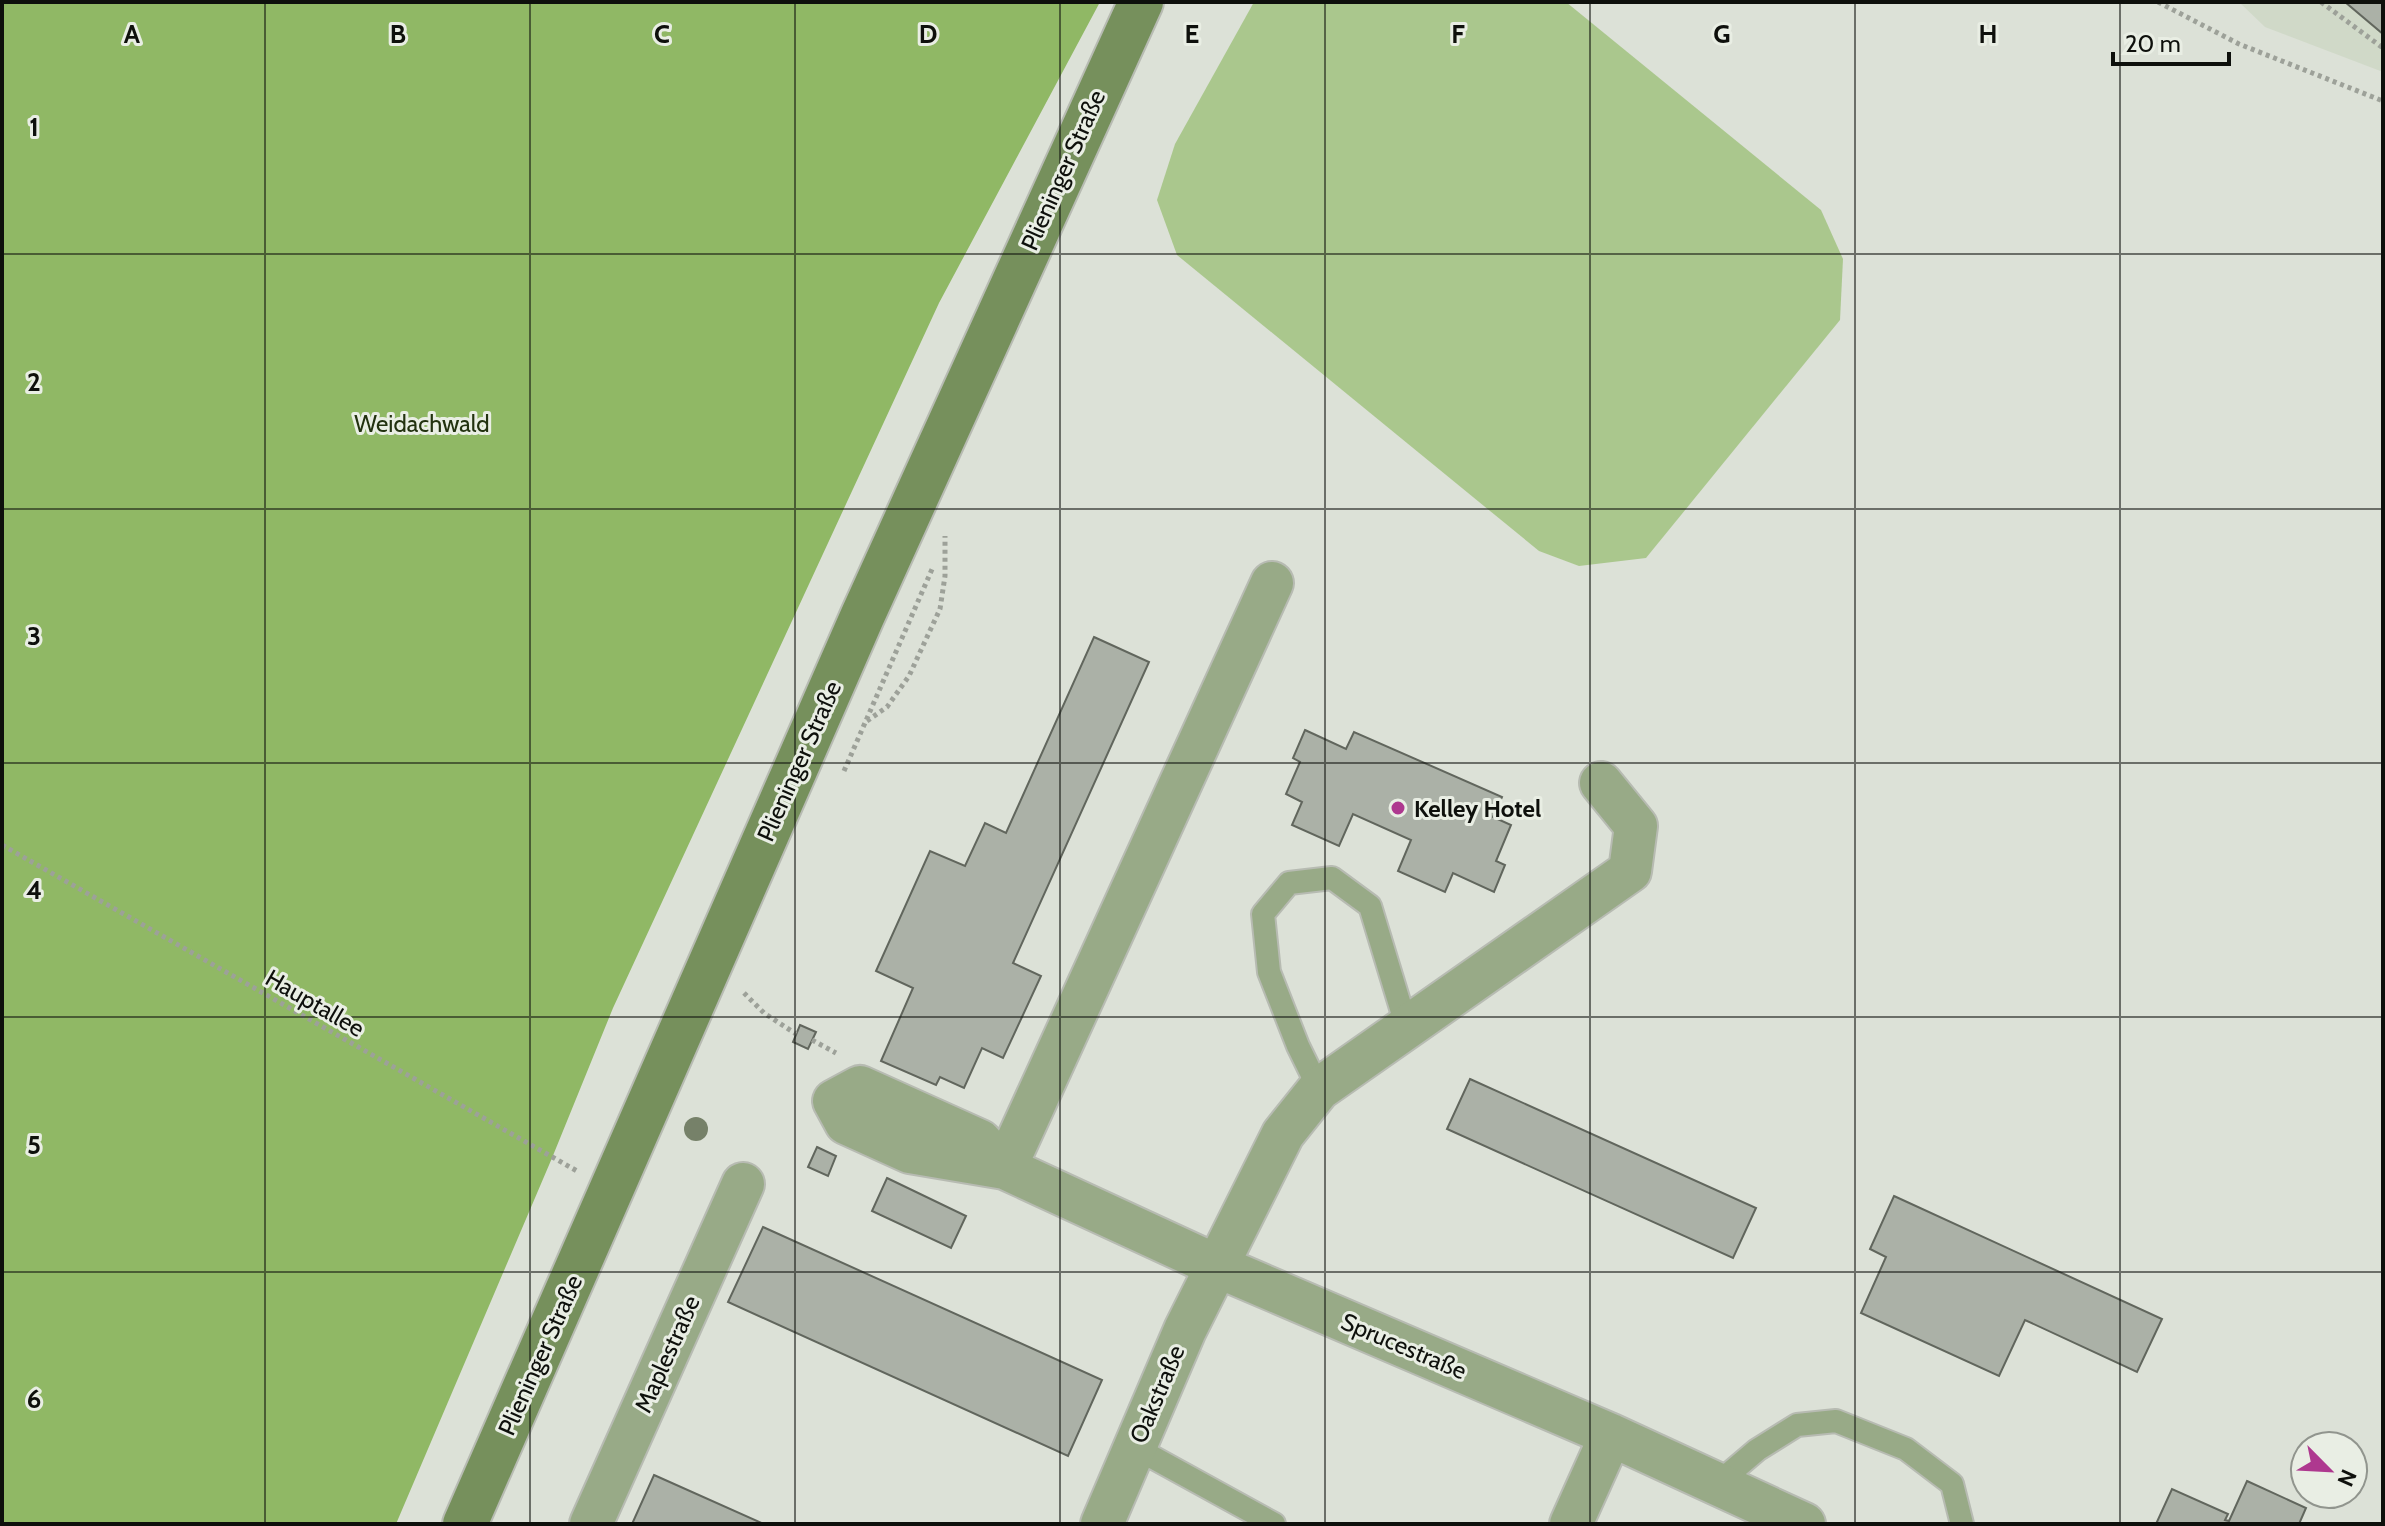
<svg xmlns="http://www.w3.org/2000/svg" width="2385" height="1526" font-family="Cabin,sans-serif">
	<rect width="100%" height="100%" fill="#dce1d7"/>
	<path fill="#d0d9c8" d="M 2239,2 L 2383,2 L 2383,72 L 2265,27 Z"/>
	<path fill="#aac78d" d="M 1254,2 L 1566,2 L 1821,210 L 1843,259 L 1840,320 L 1646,558 L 1579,566 L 1539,551 L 1177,255 L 1157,200 L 1175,144 Z"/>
	<path fill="#90b865" d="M 2,2 L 1100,2 L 939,303 L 613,1008 L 552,1158 L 396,1524 L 2,1524 Z"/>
	<path fill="#abb1a7" stroke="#61665d" stroke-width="2" d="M 2345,2 L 2383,2 L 2383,34 Z
		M 1094,637 L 1149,662 L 1013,963 L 1041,976 L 1003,1058 L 982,1048 L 964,1088 L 940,1077 L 936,1085 L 881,1061 L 913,988 L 876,971 L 930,851 L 965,866 L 985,823 L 1006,833 Z
		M 1305,730 L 1346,749 L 1354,732 L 1502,797 L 1493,817 L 1511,825 L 1496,861 L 1505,865 L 1494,892 L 1453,873 L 1445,892 L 1398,871 L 1411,840 L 1353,814 L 1339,846 L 1292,825 L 1302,802 L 1286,794 L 1300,762 L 1293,758 Z
		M 800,1025 L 816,1032 L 808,1049 L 793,1042 Z
		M 1470,1079 L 1756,1208 L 1733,1258 L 1447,1129 Z
		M 817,1147 L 836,1156 L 828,1176 L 808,1167 Z
		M 887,1178 L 966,1216 L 951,1248 L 872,1211 Z
		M 1894,1196 L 2162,1319 L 2137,1372 L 2025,1320 L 1999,1376 L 1861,1313 L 1886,1257 L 1870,1249 Z
		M 763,1227 L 1102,1380 L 1068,1456 L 728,1302 Z
		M 654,1475 L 764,1524 L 632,1524 Z
		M 2247,1481 L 2306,1508 L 2299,1524 L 2156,1524 L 2172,1489 L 2228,1514 L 2225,1520 L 2229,1521 Z"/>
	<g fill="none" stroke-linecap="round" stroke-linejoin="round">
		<g stroke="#b7bbb2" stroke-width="26">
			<path id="lane" d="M 1319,1089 L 1298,1046 L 1269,972 L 1263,914 L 1289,883 L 1332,878 L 1370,906 L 1407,1028
				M 1134,1447 L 1274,1524
				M 1717,1484 L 1757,1450 L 1797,1425 L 1836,1421 L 1906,1449 L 1952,1484 L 1962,1524"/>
		</g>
		<g stroke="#b7bbb2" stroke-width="46">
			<path id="street" d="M 1005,1168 L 980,1141 L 860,1087 L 834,1101 L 846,1123 L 910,1152 L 1005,1168 L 1217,1266 L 1611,1435 L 1804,1524
				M 1005,1168 L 1272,583
				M 591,1524 L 743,1184
				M 1102,1524 L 1185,1330 L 1283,1134 L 1319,1089 L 1630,871 L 1636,826 L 1601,783
				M 1571,1524 L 1611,1435"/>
		</g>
		<g stroke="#b7bbb2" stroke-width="48">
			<path id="secondary" d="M 465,1524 L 862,617 L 1141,2"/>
		</g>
		<path stroke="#9da199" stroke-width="5" stroke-dasharray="4 4" stroke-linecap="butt" d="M 2158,2 L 2239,44 L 2383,101
			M 2321,2 L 2383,48
			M 867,721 L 887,707 L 909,676 L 940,609 L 945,576 L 945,536
			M 844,771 L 933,567
			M 2,845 L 577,1171
			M 744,993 L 764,1013 L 796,1034
			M 812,1040 L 836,1053"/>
		<use href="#lane" stroke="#98aa87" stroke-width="22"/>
		<use href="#street" stroke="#98aa87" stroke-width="42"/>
		<use href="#secondary" stroke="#76905c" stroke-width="44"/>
	</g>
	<circle fill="#768169" cx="696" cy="1129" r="12"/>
	<path fill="none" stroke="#0e100c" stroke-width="2" stroke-opacity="0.55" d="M 265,2 L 265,1524M 530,2 L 530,1524M 795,2 L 795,1524M 1060,2 L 1060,1524M 1325,2 L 1325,1524M 1590,2 L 1590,1524M 1855,2 L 1855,1524M 2120,2 L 2120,1524M 2,254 L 2383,254M 2,509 L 2383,509M 2,763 L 2383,763M 2,1017 L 2383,1017M 2,1272 L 2383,1272"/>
	<circle fill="#ae388f" stroke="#e9eee4" stroke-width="3" cx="1398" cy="808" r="8"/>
	<g text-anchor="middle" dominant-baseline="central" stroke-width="6" stroke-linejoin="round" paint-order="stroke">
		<g font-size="24" fill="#0e100c" stroke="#e9eee4">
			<text transform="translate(1063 170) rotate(-66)">Plieninger Straße</text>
			<text transform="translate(799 761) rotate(-66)">Plieninger Straße</text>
			<text transform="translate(315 1003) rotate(30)">Hauptallee</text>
			<text transform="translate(1404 1346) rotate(23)">Sprucestraße</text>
			<text transform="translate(667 1354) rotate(-66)">Maplestraße</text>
			<text transform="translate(540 1355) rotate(-66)">Plieninger Straße</text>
			<text transform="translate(1157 1394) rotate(-67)">Oakstraße</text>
		</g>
		<g font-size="24" fill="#22320f" stroke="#e9eee4">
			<text x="422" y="423">Weidachwald</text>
		</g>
		<g font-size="24" font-weight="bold" fill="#0e100c" stroke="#e9eee4" text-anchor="start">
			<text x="1414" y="808">Kelley Hotel</text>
		</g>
	</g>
	<g font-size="26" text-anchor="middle" font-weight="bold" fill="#0e100c" stroke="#e9eee4" stroke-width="6" stroke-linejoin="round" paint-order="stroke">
		<text x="132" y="43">A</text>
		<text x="398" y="43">B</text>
		<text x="662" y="43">C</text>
		<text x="928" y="43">D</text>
		<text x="1192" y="43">E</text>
		<text x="1458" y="43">F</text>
		<text x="1722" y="43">G</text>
		<text x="1988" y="43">H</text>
		<text x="34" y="136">1</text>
		<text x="34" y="391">2</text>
		<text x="34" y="645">3</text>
		<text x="34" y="899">4</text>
		<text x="34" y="1154">5</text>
		<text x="34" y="1408">6</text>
	</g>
	<rect width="2385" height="1526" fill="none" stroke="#0e100c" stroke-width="8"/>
	<g transform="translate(2329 1470) rotate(114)"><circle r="38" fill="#e9eee4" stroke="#91958e" stroke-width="2"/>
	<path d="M0-6L14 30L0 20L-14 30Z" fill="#ae388f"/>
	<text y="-12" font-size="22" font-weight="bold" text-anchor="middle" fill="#0e100c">N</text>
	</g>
	<path d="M2113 52v12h116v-12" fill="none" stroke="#0e100c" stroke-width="4"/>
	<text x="2125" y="52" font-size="24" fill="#0e100c" stroke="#e9eee4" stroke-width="6" paint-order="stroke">20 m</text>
</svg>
